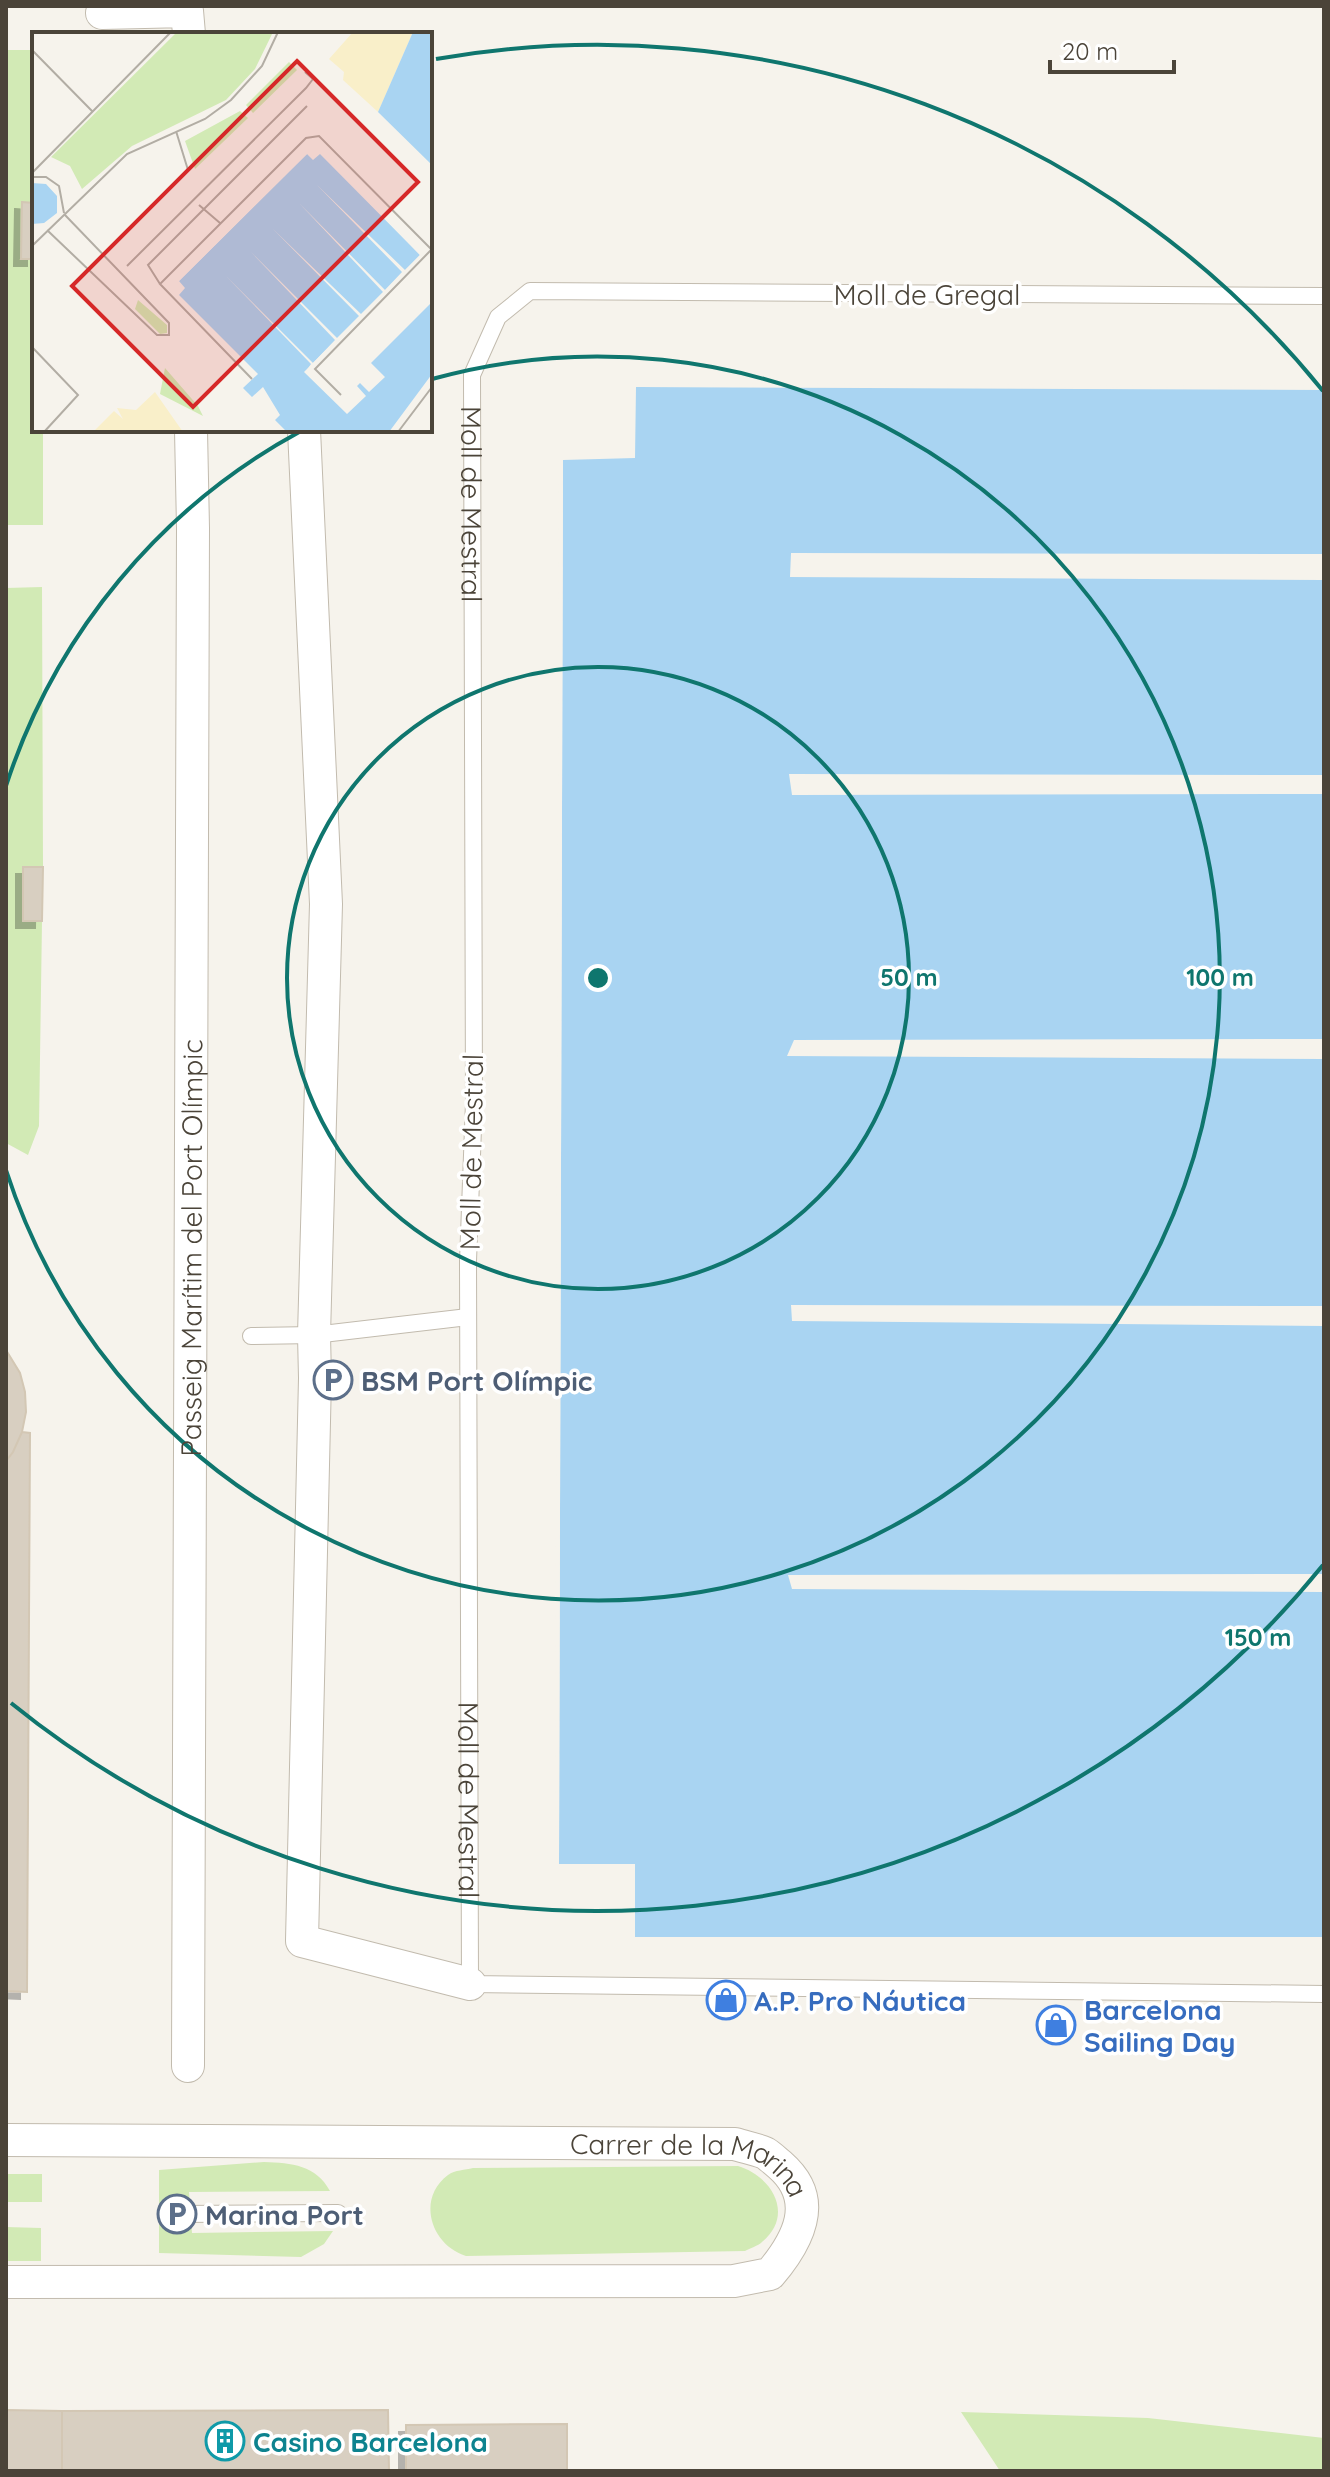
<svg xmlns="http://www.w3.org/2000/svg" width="1330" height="2477" font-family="Quicksand,sans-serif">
	<defs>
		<filter id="shadow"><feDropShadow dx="-7" dy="7" stdDeviation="0" flood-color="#0004"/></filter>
	</defs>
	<rect width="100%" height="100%" fill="#f6f3ec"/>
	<path fill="#d2eab5" d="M 6,50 L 34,50 L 34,430 L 43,430 L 43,525 L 6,525 Z
		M 42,587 L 43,867 L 23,867 L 23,921 L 42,921 L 39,1126 L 28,1155 L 6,1143 L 6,588 Z
		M 264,2162 C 292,2163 316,2165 330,2191 L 189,2192 L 192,2233 L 333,2231 L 324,2244 L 301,2257 L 159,2253 L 159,2170 Z
		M 738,2166 C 772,2176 795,2215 762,2242 C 758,2246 750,2248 745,2251 L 466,2256 C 431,2245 416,2199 448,2175 C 455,2170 465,2170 473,2168 Z
		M 6,2174 L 42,2174 L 42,2202 L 6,2202 Z
		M 6,2227 L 41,2228 L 41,2261 L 6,2261 Z
		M 961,2412 L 1148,2418 L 1324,2438 L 1324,2471 L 1000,2471 Z"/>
	<path fill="#a9d4f2" d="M 636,387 L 1324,390 L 1324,1937 L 635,1937 L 635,1864 L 559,1864 L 563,460 L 635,458 Z"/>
	<path fill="#f6f3ec" d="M 636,383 L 1324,386 L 1324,388 L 636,387 Z
		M 559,460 L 563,460 L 559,1864 L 555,1863 Z
		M 791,553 L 1324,554 L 1324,580 L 790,577 Z
		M 789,774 L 1324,775 L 1324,794 L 792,795 Z
		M 1324,1039 L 1324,1059 L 787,1056 L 794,1040 Z
		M 791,1305 L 1324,1306 L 1324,1326 L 792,1321 Z
		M 1324,1574 L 1324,1592 L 792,1589 L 788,1575 Z
		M 635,1937 L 1324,1937 L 1324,1941 L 635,1941 Z"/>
	<path fill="#d8cfc1" stroke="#d3c7b4" stroke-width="2" filter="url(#shadow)" d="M 22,202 L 34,203 L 34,259 L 21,259 Z
		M 23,867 L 43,867 L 42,921 L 23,921 Z
		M 6,1350 L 20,1373 L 25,1392 L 26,1412 L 22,1432 L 13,1452 L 6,1461 Z
		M 22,1432 L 30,1433 L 27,1992 L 6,1991 L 6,1461 L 13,1452 Z
		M 6,2410 L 62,2411 L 62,2471 L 6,2471 Z
		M 388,2410 L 389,2471 L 62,2471 L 62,2411 Z
		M 567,2424 L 567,2471 L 406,2471 L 406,2425 Z"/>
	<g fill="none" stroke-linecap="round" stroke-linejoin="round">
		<g stroke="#c2bbae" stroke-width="18">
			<g id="lane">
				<path id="s1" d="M 1324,296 L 530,291 L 498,317 L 472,375 L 474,1102 L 468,1261 L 470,1984 L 1324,1994"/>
				<path d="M 251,1336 L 314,1335 L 468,1317"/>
				<path d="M 177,2214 L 338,2213"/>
			</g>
		</g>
		<g stroke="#c2bbae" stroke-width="34">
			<g id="street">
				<path d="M 102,13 L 187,11 L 189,34"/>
				<path d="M 304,430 L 326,904 L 314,1335 L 315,1378 L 302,1941 L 470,1984"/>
				<path id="s2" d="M 188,2066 L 193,528 L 191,430"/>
				<path id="s3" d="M 6,2140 L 735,2144 C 744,2147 756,2149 765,2153 C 770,2156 775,2161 780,2165 C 820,2200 798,2241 770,2274 L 734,2281 L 6,2282"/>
			</g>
		</g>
		<use href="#lane" stroke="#fff" stroke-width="16"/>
		<use href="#street" stroke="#fff" stroke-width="32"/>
	</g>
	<g fill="none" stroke="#0f766e" stroke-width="4">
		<circle cx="598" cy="978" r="311"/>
		<path d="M6 786A622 622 0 0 1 301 431M432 379A622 622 0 1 1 6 1170"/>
		<path d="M1323 1565A933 933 0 0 1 11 1703M436 59A933 933 0 0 1 1323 391"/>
	</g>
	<defs>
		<g id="parking-ring" transform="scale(2)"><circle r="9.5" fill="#fff" stroke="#5c6f8a" stroke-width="1.5"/><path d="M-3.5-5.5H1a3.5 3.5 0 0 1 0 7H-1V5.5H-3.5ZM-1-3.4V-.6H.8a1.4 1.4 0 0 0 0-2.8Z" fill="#5c6f8a"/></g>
		<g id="shop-ring" transform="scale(2)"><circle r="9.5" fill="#fff" stroke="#3f7fe0" stroke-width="1.5"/><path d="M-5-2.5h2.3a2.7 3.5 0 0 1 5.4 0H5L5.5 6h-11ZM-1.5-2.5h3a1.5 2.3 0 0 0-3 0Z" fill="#3f7fe0"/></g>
		<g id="building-ring" transform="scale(2)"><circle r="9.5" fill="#fff" stroke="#0f9aa8" stroke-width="1.5"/><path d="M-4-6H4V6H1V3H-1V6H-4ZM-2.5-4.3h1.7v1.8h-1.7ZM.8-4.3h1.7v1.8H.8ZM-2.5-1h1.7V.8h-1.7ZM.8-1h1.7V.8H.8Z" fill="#0f9aa8"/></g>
	</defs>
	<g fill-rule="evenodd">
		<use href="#parking-ring" x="333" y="1380"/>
		<use href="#shop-ring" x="726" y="2000"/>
		<use href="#shop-ring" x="1056" y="2025"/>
		<use href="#parking-ring" x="177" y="2214"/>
		<use href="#building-ring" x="225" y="2441"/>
	</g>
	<g text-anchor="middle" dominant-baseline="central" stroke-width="7" stroke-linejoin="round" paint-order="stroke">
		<g font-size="28" fill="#4b4439" stroke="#fff">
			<text x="927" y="294">Moll de Gregal</text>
			<text stroke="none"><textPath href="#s1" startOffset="1028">Moll de Mestral</textPath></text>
			<text transform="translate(471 1152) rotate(-89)">Moll de Mestral</text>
			<text stroke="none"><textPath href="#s2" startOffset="818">Passeig Marítim del Port Olímpic</textPath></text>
			<text stroke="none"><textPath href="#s1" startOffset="2324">Moll de Mestral</textPath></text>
			<text stroke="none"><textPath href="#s3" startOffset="690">Carrer de la Marina</textPath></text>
		</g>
		<g font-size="28" font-weight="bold" fill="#4e5e75" stroke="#fff" text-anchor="start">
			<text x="361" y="1380">BSM Port Olímpic</text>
			<text x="205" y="2214">Marina Port</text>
		</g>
		<g font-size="28" font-weight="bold" fill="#366cbe" stroke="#fff" text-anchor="start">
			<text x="754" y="2000">A.P. Pro Náutica</text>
			<text x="1084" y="2009">Barcelona<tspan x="1084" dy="32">Sailing Day</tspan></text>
		</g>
		<g font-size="28" font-weight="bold" fill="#0d838f" stroke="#fff" text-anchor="start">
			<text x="253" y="2441">Casino Barcelona</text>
		</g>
	</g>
	<g transform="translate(32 32)">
		<rect width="400" height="400" fill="#f6f3ec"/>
		<path d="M 145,0 L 241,0 L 223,37 L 194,68 L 100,114 L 50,157 L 38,134 L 19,125 ZM 257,30 L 265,38 L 221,81 L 214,73 ZM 208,79 L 216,86 L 163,137 L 153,109 ZM 106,268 L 135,293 L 135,301 L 128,302 L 103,277 ZM 133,336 L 166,374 L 171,384 L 128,362 Z" fill="#d2eab5"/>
		<path d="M 321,0 L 381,0 L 346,80 L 311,48 L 312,40 L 297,27 ZM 123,360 L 151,400 L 61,400 L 82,379 L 91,387 L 85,376 L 104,378 Z" fill="#f9efc9"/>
		<path d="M 381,0 L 400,0 L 400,133 L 346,80 ZM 275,122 L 281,128 L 288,122 L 388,223 L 272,340 L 315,382 L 334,364 L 325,354 L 328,351 L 337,360 L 353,345 L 339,331 L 399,271 L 400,342 L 357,400 L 253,398 L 243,388 L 248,383 L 231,355 L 220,365 L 211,356 L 226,342 L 147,263 L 153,256 L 147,249 ZM 0,151 L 14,152 L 25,164 L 25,181 L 12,191 L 0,192 Z" fill="#a9d4f2"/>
		<path d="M 273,121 L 275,122 L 147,249 L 145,247 ZM 289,121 L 390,224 L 273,341 L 279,332 L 194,244 L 281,331 L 303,308 L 219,220 L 305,306 L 327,284 L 241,197 L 329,282 L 351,260 L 267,171 L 353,258 L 370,240 L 285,153 L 373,238 L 388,223 Z" fill="#f6f3ec"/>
		<path fill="none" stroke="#b2ada4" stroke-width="2" d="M 0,18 L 60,79M 144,99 L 156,138M 0,141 L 139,0M 0,145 L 14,145 L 27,154 L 32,181M 167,173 L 188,191M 15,198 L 125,303 L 137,303 L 137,291 L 33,183M 0,214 L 95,122 L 173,87 L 199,68 L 230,34 L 246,0M 95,234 L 274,56 L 281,47 L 273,40M 128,252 L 116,233 L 275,74M 0,315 L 46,363 L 12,400M 220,347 L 128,252 L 274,106 L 287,104 L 400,218M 309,363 L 283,337 L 399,218M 366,400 L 400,355"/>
		<path fill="#d62828" fill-opacity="0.15" stroke="#d62828" stroke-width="4" d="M 265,29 L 386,150 L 161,375 L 40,254 Z"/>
		<rect width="400" height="400" fill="none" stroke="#4b4439" stroke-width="4"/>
	</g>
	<circle cx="598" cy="978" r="12" fill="#0f766e" stroke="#fff" stroke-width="4"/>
	<g font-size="24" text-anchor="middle" font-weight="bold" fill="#0f766e" stroke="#fff" stroke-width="7" stroke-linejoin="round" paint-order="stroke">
		<text x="909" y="986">50 m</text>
		<text x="1220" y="986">100 m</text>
		<text x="1258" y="1646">150 m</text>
	</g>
	<rect width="1330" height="2477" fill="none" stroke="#4b4439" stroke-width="16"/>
	<path d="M1050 60v12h124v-12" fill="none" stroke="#4b4439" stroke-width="4"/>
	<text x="1062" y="60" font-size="24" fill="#4b4439" stroke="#ffffff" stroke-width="6" paint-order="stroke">20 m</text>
</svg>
